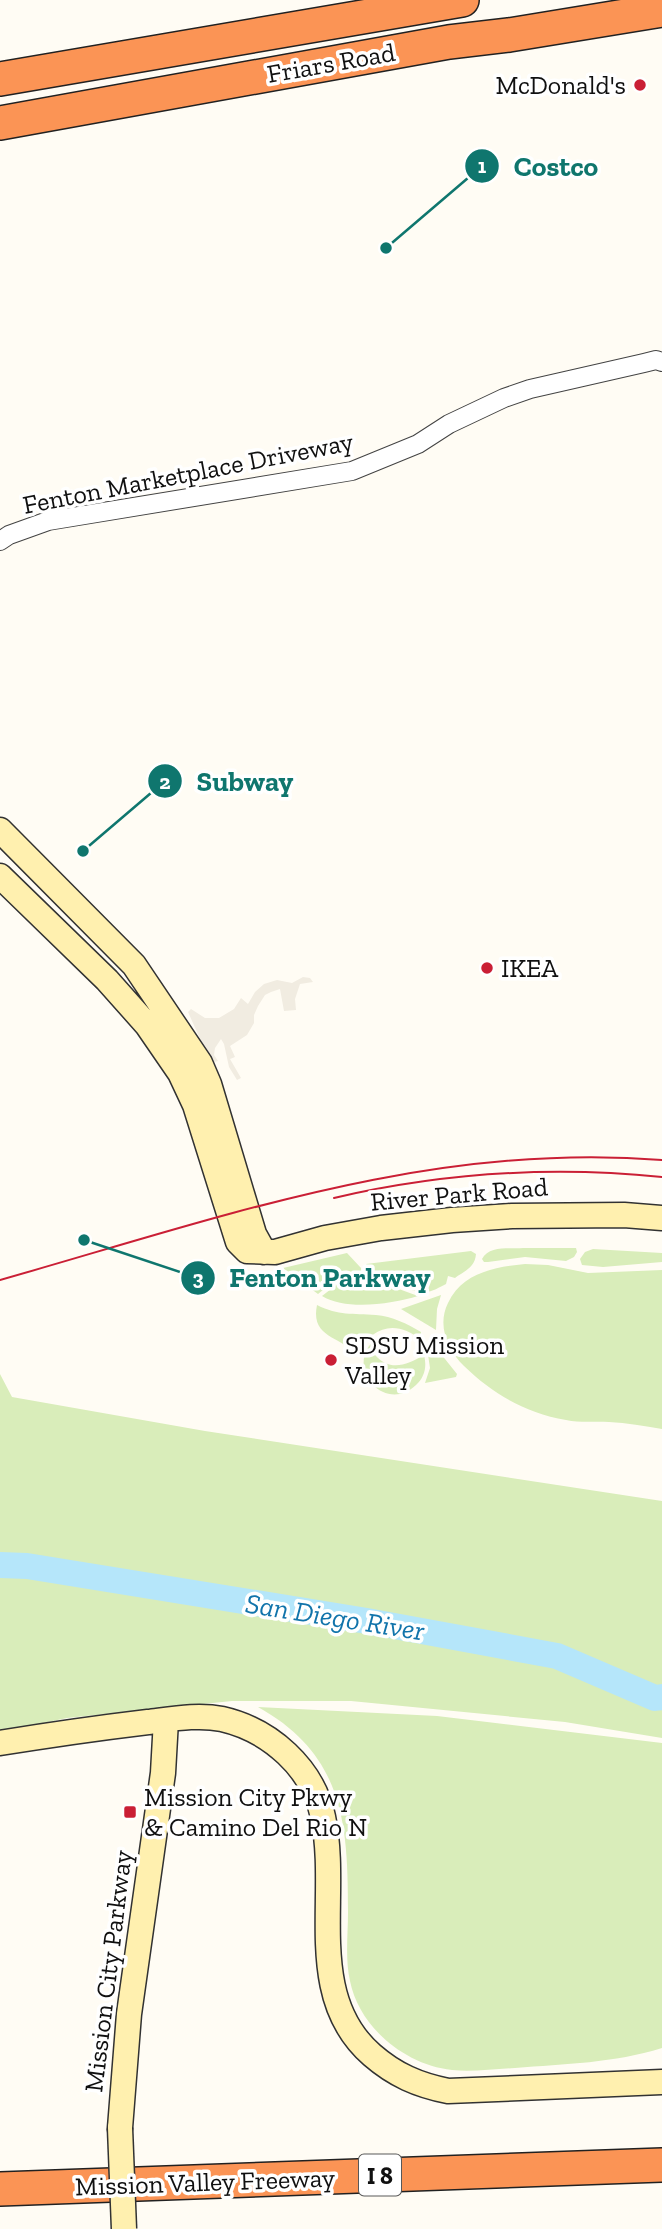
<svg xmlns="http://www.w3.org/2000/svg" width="662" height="2229" font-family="'Zilla Slab',serif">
	<rect width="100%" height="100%" fill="#fffcf4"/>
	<path fill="#d9edba" d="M 523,1248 L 576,1248 L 577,1252 L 574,1257 L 566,1261 L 525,1257 L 488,1262 L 484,1262 L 482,1259 C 489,1245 509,1249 523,1248 Z
		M 593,1249 L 662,1253 L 662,1262 L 603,1267 L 582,1265 L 580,1259 L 585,1252 Z
		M 471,1251 L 476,1254 C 475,1268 464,1271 455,1278 L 448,1276 L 446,1284 C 440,1287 432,1292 425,1292 C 409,1292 374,1278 366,1264 Z
		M 347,1253 L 361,1268 L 361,1271 L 339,1277 L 318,1294 L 283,1268 Z
		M 525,1264 L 548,1265 L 588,1273 L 662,1270 L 662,1429 C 644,1426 627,1423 609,1422 C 595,1421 580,1423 566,1420 C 525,1413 493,1394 464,1366 C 447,1349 437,1325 448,1303 C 462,1273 494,1267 525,1264 Z
		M 366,1277 L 418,1296 C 392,1304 346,1311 322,1296 L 344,1279 Z
		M 441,1295 L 437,1309 L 436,1330 L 401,1309 Z
		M 317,1305 C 339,1316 352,1313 376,1315 C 392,1316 407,1324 421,1332 L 421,1340 C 398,1320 371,1325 359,1354 L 356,1355 C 342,1336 310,1339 317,1305 Z
		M 383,1334 C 377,1341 376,1345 375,1355 C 390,1372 407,1365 424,1355 C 427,1366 425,1377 416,1385 C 383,1417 337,1360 383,1334 Z
		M 429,1339 L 457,1374 L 456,1377 L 425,1383 L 430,1368 L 427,1348 Z
		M 0,1374 L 12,1397 L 205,1431 L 662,1501 L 662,1738 L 565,1722 L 351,1701 L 232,1701 L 67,1718 L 0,1732 Z
		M 258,1707 L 437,1716 L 662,1743 L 662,2048 C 614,2063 565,2064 515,2068 C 494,2069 472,2072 452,2070 C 405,2065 359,2027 350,1981 C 345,1959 348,1934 348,1912 C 348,1824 344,1755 258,1707 Z"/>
	<path fill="#f1ece1" d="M 303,977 L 310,978 L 313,982 L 300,984 L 295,999 L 296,1010 L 284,1011 L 280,989 L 271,992 L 265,995 L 258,1006 L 254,1015 L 254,1023 L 247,1035 L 230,1046 L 235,1057 L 230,1059 L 241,1078 L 237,1080 L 229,1067 L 224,1044 L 221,1039 L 215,1048 L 214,1055 L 218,1061 L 211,1063 L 188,1012 L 191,1009 L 205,1018 L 219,1018 L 234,1009 L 241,998 L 248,1004 L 255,992 L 264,984 L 277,980 L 292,983 Z"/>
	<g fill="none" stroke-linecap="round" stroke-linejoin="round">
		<path stroke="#b5e6fa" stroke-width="26" d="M 0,1565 L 27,1566 L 367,1621 L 557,1656 L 655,1698 L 662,1697"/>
		<g stroke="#434343" stroke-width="20">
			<path id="street" d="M 0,541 L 9,535 L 48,521 L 352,471 L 418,444 L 449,424 L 504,398 L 530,389 L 644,363 L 656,360 L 662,362"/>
		</g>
		<g stroke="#323232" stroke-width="27">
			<path id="secondary" d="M 0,830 L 134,965 L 200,1063 L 209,1084 L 254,1234 L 264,1252
				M 0,876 L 107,980 L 147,1025 L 180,1073 L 195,1105 L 238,1242 L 247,1251 L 275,1252 L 325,1238 L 381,1228 L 452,1220 L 512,1216 L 624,1215 L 662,1218
				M 0,1743 C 49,1735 98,1728 148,1722 C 172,1719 198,1714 222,1719 C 270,1730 313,1768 323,1817 C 340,1896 303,1995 372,2055 C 395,2075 418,2085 448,2091 L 662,2082
				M 120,2128 L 129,2014 L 163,1773 L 166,1720"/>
		</g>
		<g stroke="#212121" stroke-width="36">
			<path id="highway" d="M 0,79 L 462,0
				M 0,123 L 449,42 L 509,35 L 662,10
				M 0,2189 L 662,2165"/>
		</g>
		<use href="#street" stroke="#fff" stroke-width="18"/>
		<use href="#secondary" stroke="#fff0af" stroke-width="24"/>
		<use href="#highway" stroke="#fb9455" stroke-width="33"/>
		<path stroke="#ca1f35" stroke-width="2" d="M 334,1198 C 441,1173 553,1166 662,1177
			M 0,1280 C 219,1218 431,1141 662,1160"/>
		<g stroke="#323232" stroke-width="27" stroke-linecap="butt">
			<path id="secondary-bridge" d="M 120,2128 L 124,2229"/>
		</g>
		<use href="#secondary-bridge" stroke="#fff0af" stroke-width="24"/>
	</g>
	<g fill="#ca1f35" stroke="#fff" stroke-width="2.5">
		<circle cx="640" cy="85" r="7"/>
		<circle cx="487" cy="968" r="7"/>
		<circle cx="331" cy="1360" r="7"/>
		<rect x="123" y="1805" width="14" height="14" rx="3.5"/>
	</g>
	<g text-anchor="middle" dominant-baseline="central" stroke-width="7" stroke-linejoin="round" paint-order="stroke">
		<rect fill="#fff" stroke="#585858" stroke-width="2" x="359" y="2154.5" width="42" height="41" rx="5"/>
		<g font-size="24" font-weight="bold" fill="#101010">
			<text x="380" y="2175">I 8</text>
		</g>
		<g font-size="26" fill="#101010" stroke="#fff">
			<text transform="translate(331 63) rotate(-10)">Friars Road</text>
			<text transform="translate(188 473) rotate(-11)">Fenton Marketplace Driveway</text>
			<text transform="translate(459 1194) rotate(-5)">River Park Road</text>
			<text transform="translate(108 1971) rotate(-83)">Mission City Parkway</text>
			<text transform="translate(205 2182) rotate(-2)">Mission Valley Freeway</text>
		</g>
		<g font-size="26" fill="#101010" stroke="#fff" text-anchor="start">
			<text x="626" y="85" text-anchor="end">McDonald's</text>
			<text x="501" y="968">IKEA</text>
			<text x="345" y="1345">SDSU Mission<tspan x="345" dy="30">Valley</tspan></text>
			<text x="144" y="1797">Mission City Pkwy<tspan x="144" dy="30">&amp; Camino Del Rio N</tspan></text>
		</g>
		<g font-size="28" font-style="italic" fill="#1174ab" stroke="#fff">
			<text transform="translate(335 1617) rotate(9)">San Diego River</text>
		</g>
	</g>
	<path fill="none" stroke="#0f766e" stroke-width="2.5" d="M386 248L482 166M83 851L165 781M84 1240L198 1278"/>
	<g fill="#0f766e" stroke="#fff" stroke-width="2.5">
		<circle cx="386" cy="248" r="7"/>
		<circle cx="83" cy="851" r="7"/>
		<circle cx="84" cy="1240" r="7"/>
		<circle cx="482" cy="166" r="18"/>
		<circle cx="165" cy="781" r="18"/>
		<circle cx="198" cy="1278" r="18"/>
	</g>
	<g font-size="21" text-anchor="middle" font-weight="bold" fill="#fff">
		<text x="482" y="173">1</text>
		<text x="165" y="789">2</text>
		<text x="198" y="1285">3</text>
	</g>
	<g font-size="28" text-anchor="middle" font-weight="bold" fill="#0f766e" stroke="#fff" stroke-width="7" stroke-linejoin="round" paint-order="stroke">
		<text x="556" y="176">Costco</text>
		<text x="245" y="791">Subway</text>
		<text x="330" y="1287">Fenton Parkway</text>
	</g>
</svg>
